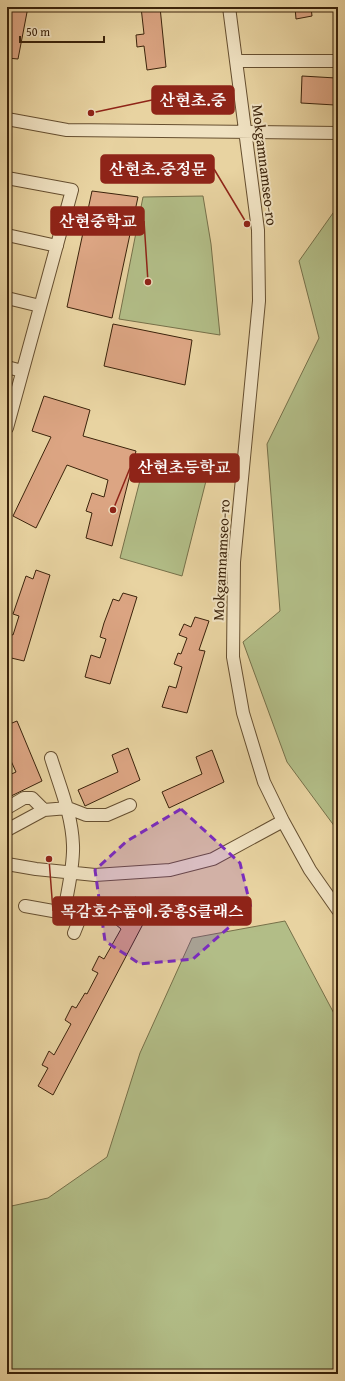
<svg xmlns="http://www.w3.org/2000/svg" width="345" height="1381" font-family="'Gentium Book Plus','Noto Serif KR',serif">
	<rect width="100%" height="100%" fill="#e8d3a1"/>
	<filter id="stains"><feTurbulence type="fractalNoise" baseFrequency=".005" numOctaves="4"/><feColorMatrix values="0 0 0 0 .2 0 0 0 0 .09 0 0 0 0 .02 0 0 0 .5 -.17"/></filter>
	<radialGradient id="worn" r=".72"><stop offset=".6" stop-color="#630" stop-opacity="0"/><stop offset="1" stop-color="#630" stop-opacity=".3"/></radialGradient>
	<path fill="#b2bd87" stroke="#767049" d="M 203,196 L 211,244 L 220,335 L 119,319 L 143,197 Z
		M 338,206 L 338,831 L 287,762 L 243,642 L 280,611 L 267,444 L 319,338 L 299,261 Z
		M 146,457 L 208,473 L 182,576 L 120,558 Z
		M 285,921 L 338,1021 L 338,1374 L 7,1374 L 7,1207 L 48,1198 L 107,1157 L 140,1053 L 192,938 Z"/>
	<path fill="#dca583" stroke="#3b230b" d="M 9,7 L 28,7 L 18,59 L 7,58 L 7,15 Z
		M 141,7 L 160,7 L 166,67 L 147,70 L 144,46 L 137,47 L 136,35 L 144,34 Z
		M 295,7 L 311,7 L 312,16 L 296,19 Z
		M 302,76 L 336,78 L 335,105 L 301,103 Z
		M 92,191 L 138,197 L 112,318 L 67,307 Z
		M 113,324 L 192,340 L 185,385 L 104,366 Z
		M 44,396 L 90,410 L 83,436 L 136,451 L 112,546 L 86,538 L 92,513 L 86,511 L 92,493 L 104,497 L 108,480 L 67,465 L 36,528 L 13,516 L 51,437 L 32,431 Z
		M 36,570 L 50,575 L 24,661 L 7,657 L 7,633 L 13,635 L 19,616 L 13,614 L 26,576 L 33,579 Z
		M 123,593 L 137,597 L 110,684 L 85,677 L 91,655 L 100,658 L 106,639 L 100,637 L 104,623 L 113,599 L 119,601 Z
		M 195,617 L 209,621 L 199,650 L 205,651 L 187,713 L 162,707 L 169,686 L 176,688 L 182,667 L 174,664 L 178,653 L 181,654 L 187,638 L 179,635 L 184,624 L 191,627 Z
		M 17,721 L 42,781 L 7,798 L 7,776 L 16,772 L 7,752 L 7,725 Z
		M 128,748 L 140,780 L 85,806 L 78,790 L 118,772 L 112,755 Z
		M 212,750 L 224,782 L 169,808 L 162,792 L 202,774 L 196,757 Z
		M 135,897 L 152,907 L 53,1095 L 38,1086 L 48,1068 L 42,1065 L 49,1051 L 54,1055 L 71,1024 L 65,1020 L 72,1006 L 76,1008 L 85,993 L 87,994 L 98,973 L 92,970 L 99,956 L 104,959 L 121,929 L 115,924 L 122,911 L 126,913 Z"/>
	<g fill="none" stroke-linecap="round" stroke-linejoin="round">
		<g stroke="#664f30" stroke-width="14">
			<path id="minor" d="M 237,61 L 338,61
				M 7,119 L 67,130 L 338,133
				M 7,178 L 72,190 L 7,428
				M 7,235 L 57,246
				M 7,298 L 40,306
				M 7,367 L 22,371
				M 7,808 L 24,798 L 32,798 L 44,810
				M 283,821 L 310,870 L 338,910
				M 7,830 L 44,810 L 68,808 L 86,815 L 107,815 L 130,805
				M 7,864 L 36,869 L 95,875 L 170,870 L 213,859 L 283,821 L 264,782 L 243,713 L 233,657 L 234,562 L 259,301 L 258,230 L 229,7
				M 25,906 L 64,913 C 67,892 74,867 73,845 C 72,815 60,787 51,758
				M 64,913 L 82,913 L 74,933"/>
		</g>
		<use href="#minor" stroke="#f0e2c2" stroke-width="12"/>
	</g>
	<path fill="#7b2cbf" fill-opacity="0.2" stroke="#7b2cbf" stroke-width="3" stroke-dasharray="8 5" stroke-linejoin="round" d="M 181,809 L 240,863 L 251,908 L 193,959 L 140,964 L 105,941 L 95,870 L 127,841 Z"/>
	<g text-anchor="middle" dominant-baseline="central" stroke-width="4" stroke-linejoin="round" paint-order="stroke">
		<g font-size="15" fill="#3b230b" stroke="#f0e2c2">
			<text transform="translate(265 165) rotate(83)">Mokgamnamseo-ro</text>
			<text transform="translate(221 560) rotate(-87)">Mokgamnamseo-ro</text>
		</g>
	</g>
	<path fill="none" stroke="#8f2418" stroke-width="1.5" d="M91 113L152 100M247 224L214 169M148 282L144 221M113 510L130 468M49 859L53 911"/>
	<g fill="#8f2418" stroke="#f0e2c2" stroke-width="1.5">
		<circle cx="91" cy="113" r="4"/>
		<circle cx="247" cy="224" r="4"/>
		<circle cx="148" cy="282" r="4"/>
		<circle cx="113" cy="510" r="4"/>
		<circle cx="49" cy="859" r="4"/>
	</g>
	<g fill="#8f2418" stroke="#8f2418" stroke-width="1.5">
		<rect x="152" y="86" width="82" height="28" rx="4"/>
		<rect x="101" y="155" width="113" height="28" rx="4"/>
		<rect x="51" y="207" width="93" height="28" rx="4"/>
		<rect x="130" y="454" width="109" height="28" rx="4"/>
		<rect x="53" y="897" width="198" height="28" rx="4"/>
	</g>
	<g font-size="16" text-anchor="middle" font-weight="bold" fill="#fff">
		<text x="193" y="106">산현초.중</text>
		<text x="158" y="175">산현초.중정문</text>
		<text x="98" y="227">산현중학교</text>
		<text x="184" y="473">산현초등학교</text>
		<text x="152" y="917">목감호수품애.중흥S클래스</text>
	</g>
	<rect width="345" height="1381" fill="none" stroke="#e8d3a1" stroke-width="24"/>
	<rect x="8" y="8" width="329" height="1365" fill="none" stroke="#3b230b" stroke-width="2"/>
	<rect x="12" y="12" width="321" height="1357" fill="none" stroke="#3b230b"/>
	<path d="M20 36v6h84v-6" fill="none" stroke="#3b230b" stroke-width="2"/>
	<text x="26" y="36" font-size="12" fill="#3b230b" stroke="#f0e2c2" stroke-width="3" paint-order="stroke">50 m</text>
	<rect width="100%" height="100%" filter="url(#stains)"/>
	<rect width="100%" height="100%" fill="url(#worn)"/>
</svg>
